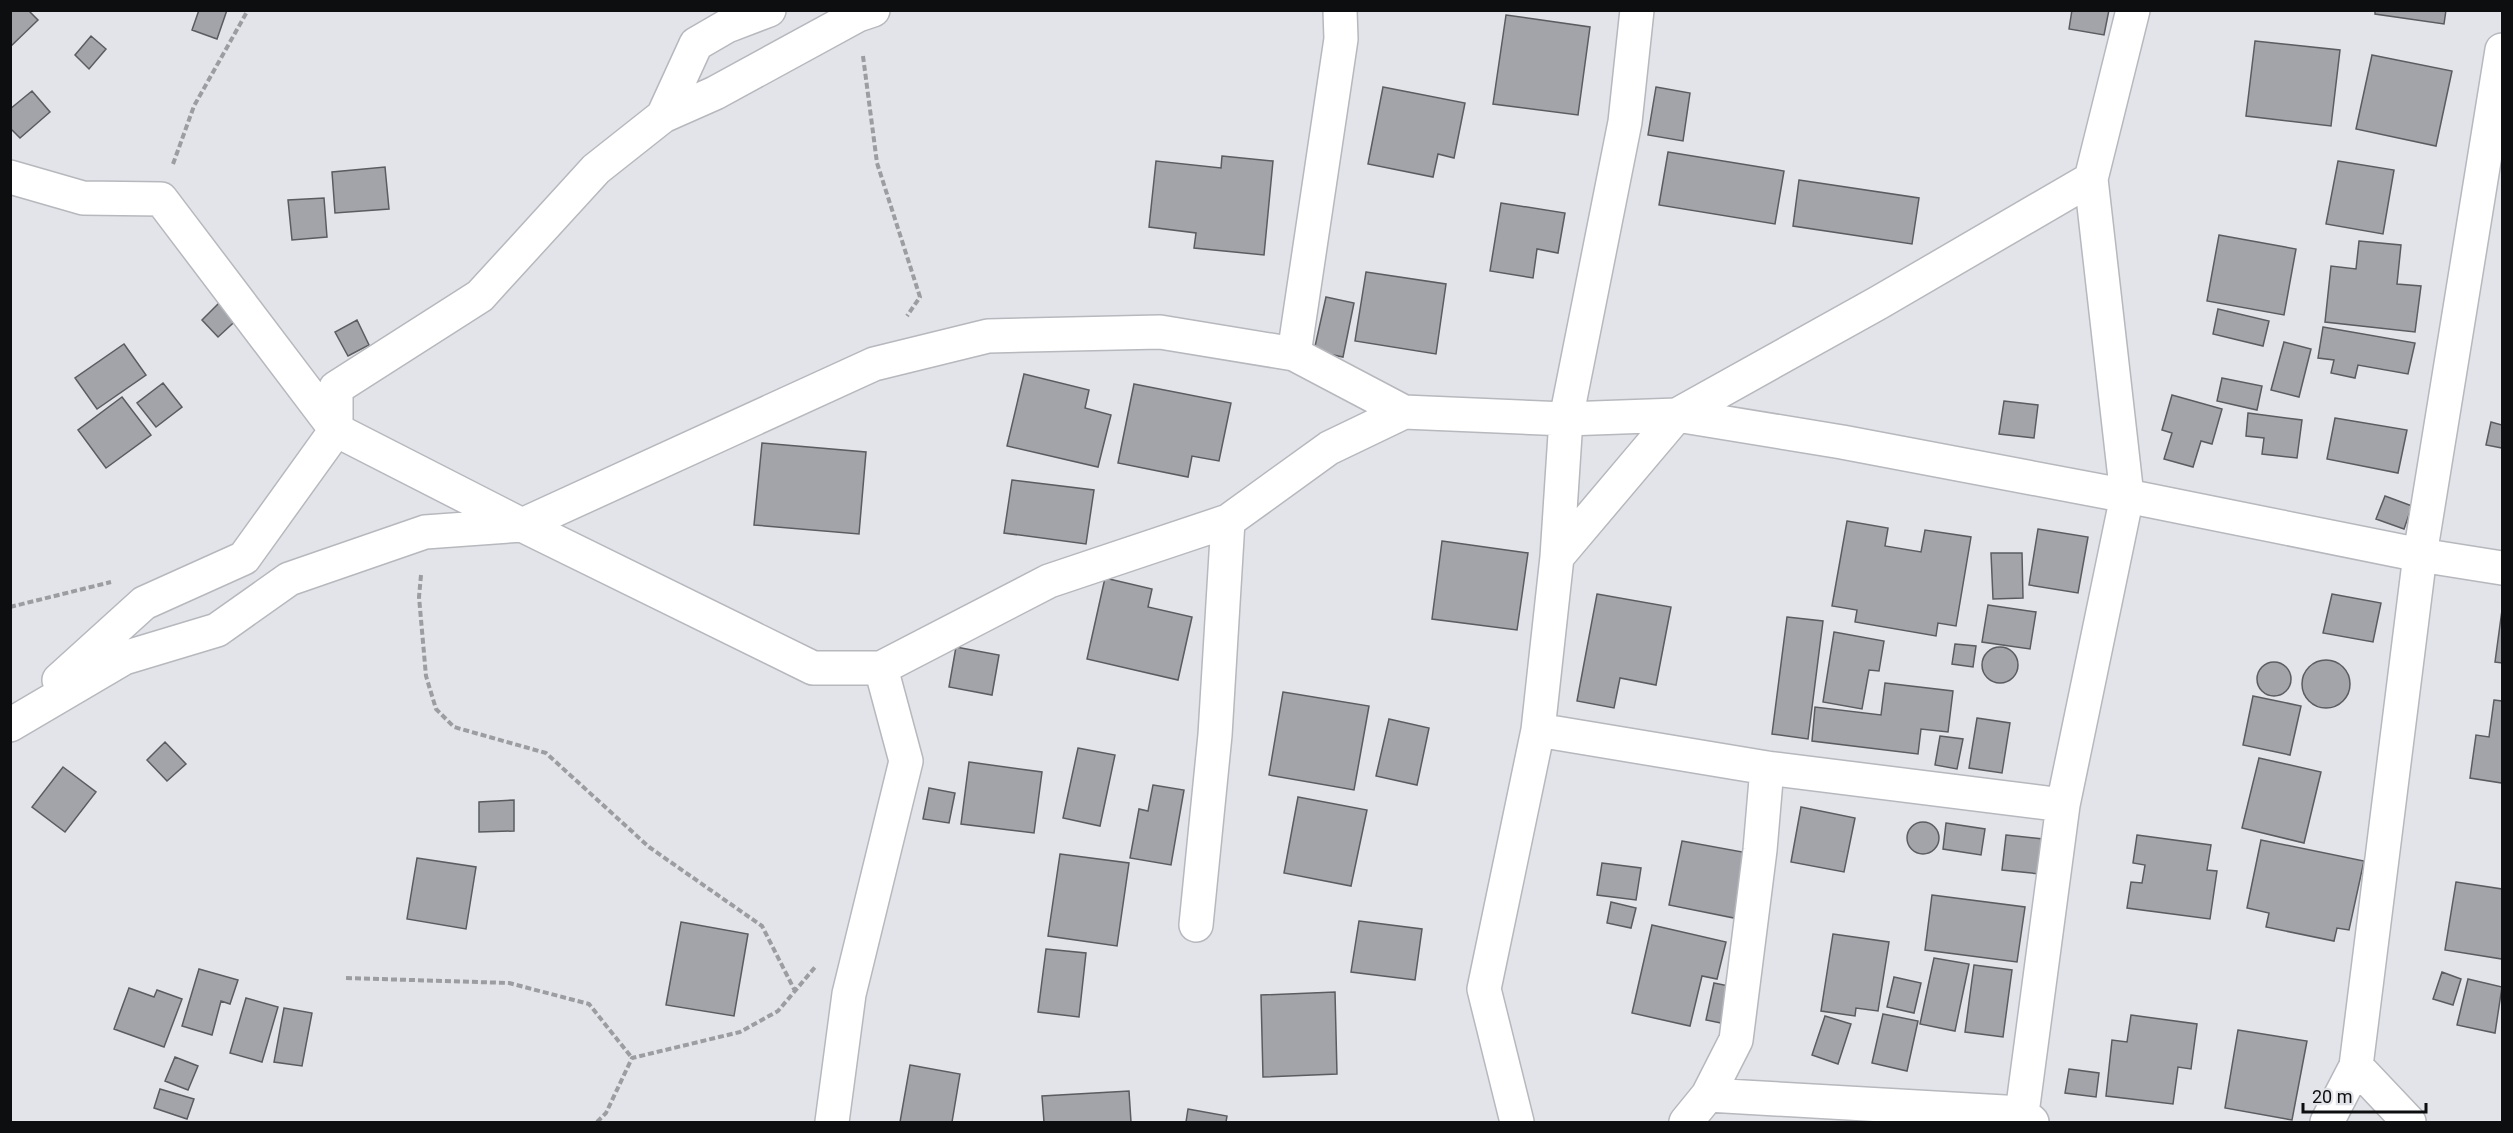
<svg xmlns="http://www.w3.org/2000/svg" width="2513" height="1133" font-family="Roboto,sans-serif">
	<rect width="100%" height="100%" fill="#e2e4e9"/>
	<path fill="#a3a4a9" stroke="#5a5c60" stroke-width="1.5" d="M 10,10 L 28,10 L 38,20 L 10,47 Z
		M 199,10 L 227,10 L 217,39 L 192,30 Z
		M 2072,10 L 2109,10 L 2104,35 L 2069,29 Z
		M 2375,10 L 2446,10 L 2444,24 L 2375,14 Z
		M 1506,15 L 1590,27 L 1578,115 L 1493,104 Z
		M 91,36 L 106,49 L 89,69 L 75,55 Z
		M 2255,41 L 2340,50 L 2331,126 L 2246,116 Z
		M 2372,55 L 2452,71 L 2436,146 L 2356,129 Z
		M 1383,87 L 1465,103 L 1454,158 L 1438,154 L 1433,177 L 1368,164 Z
		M 1656,87 L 1690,93 L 1683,141 L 1648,135 Z
		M 32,91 L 50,112 L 20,138 L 10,128 L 10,109 Z
		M 1668,152 L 1784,171 L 1775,224 L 1659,205 Z
		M 1222,156 L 1273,161 L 1264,255 L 1194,248 L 1196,233 L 1149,227 L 1156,161 L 1221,168 Z
		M 2338,161 L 2394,170 L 2383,234 L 2326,224 Z
		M 385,167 L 389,209 L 335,213 L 332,172 Z
		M 1799,180 L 1919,198 L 1912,244 L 1793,226 Z
		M 324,198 L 327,237 L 292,240 L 288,200 Z
		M 1501,203 L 1565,213 L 1558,253 L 1537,249 L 1533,278 L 1490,271 Z
		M 2219,235 L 2296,249 L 2284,315 L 2207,301 Z
		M 2359,241 L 2401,245 L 2397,284 L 2421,286 L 2415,332 L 2325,322 L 2331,266 L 2356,269 Z
		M 1366,272 L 1446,284 L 1436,354 L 1355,341 Z
		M 226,296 L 243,314 L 218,337 L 202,320 Z
		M 1326,297 L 1354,303 L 1343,357 L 1314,351 Z
		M 2218,309 L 2269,321 L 2263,346 L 2213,334 Z
		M 357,320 L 369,345 L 348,356 L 335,332 Z
		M 2323,327 L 2415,343 L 2408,374 L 2358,365 L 2355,378 L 2331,373 L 2334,360 L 2318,358 Z
		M 2284,342 L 2311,349 L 2299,397 L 2271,390 Z
		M 124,344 L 146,375 L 97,409 L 75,378 Z
		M 1024,374 L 1089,390 L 1085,408 L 1111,415 L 1098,467 L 1007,446 Z
		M 2222,378 L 2262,386 L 2257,410 L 2217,401 Z
		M 163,383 L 182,407 L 156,427 L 137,403 Z
		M 1134,384 L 1231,403 L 1219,461 L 1192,456 L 1188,477 L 1118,463 Z
		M 2172,395 L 2222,409 L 2212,444 L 2201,441 L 2193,467 L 2164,459 L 2172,433 L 2162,430 Z
		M 122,397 L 151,435 L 106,468 L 78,430 Z
		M 2004,401 L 2038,405 L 2034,438 L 1999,434 Z
		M 2248,413 L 2302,420 L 2297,458 L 2262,454 L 2264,438 L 2246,436 Z
		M 2335,418 L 2407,430 L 2398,473 L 2327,459 Z
		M 2491,422 L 2502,425 L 2502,448 L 2486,445 Z
		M 762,443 L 866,452 L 859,534 L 754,525 Z
		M 1012,480 L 1094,490 L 1086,544 L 1004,533 Z
		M 2385,496 L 2412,506 L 2404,529 L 2376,519 Z
		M 1847,521 L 1888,528 L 1885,546 L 1921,552 L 1925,530 L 1971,537 L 1956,626 L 1938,623 L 1936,636 L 1855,622 L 1857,610 L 1832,606 Z
		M 2038,529 L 2088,537 L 2078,593 L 2029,585 Z
		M 1442,541 L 1528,553 L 1517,630 L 1432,619 Z
		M 1991,553 L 2022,553 L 2023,598 L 1993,599 Z
		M 1105,578 L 1152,589 L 1148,607 L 1192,617 L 1178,680 L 1087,659 Z
		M 1597,594 L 1671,607 L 1656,685 L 1620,678 L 1614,708 L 1577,701 Z
		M 2332,594 L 2381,603 L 2373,642 L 2323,633 Z
		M 1988,605 L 2036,612 L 2030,649 L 1982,642 Z
		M 2502,610 L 2502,663 L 2495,662 Z
		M 1787,617 L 1823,621 L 1808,739 L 1772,734 Z
		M 1834,632 L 1884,641 L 1879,671 L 1869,670 L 1862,709 L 1823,702 Z
		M 1955,644 L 1976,646 L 1973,667 L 1952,664 Z
		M 956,647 L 999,655 L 992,695 L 949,687 Z
		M1982 665a18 18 0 1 1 36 0a18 18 0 1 1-36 0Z
		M2302 684a24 24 0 1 1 48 0a24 24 0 1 1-48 0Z
		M2257 679a17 17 0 1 1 34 0a17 17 0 1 1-34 0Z
		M 1885,683 L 1953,691 L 1948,732 L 1921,729 L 1918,754 L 1812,741 L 1815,707 L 1881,715 Z
		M 1283,692 L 1369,706 L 1354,790 L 1269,775 Z
		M 2253,696 L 2301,706 L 2290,755 L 2243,745 Z
		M 2494,700 L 2502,701 L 2502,783 L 2470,778 L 2476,735 L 2489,737 Z
		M 1977,718 L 2010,723 L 2002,773 L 1969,768 Z
		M 1389,719 L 1429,728 L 1417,785 L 1376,776 Z
		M 1940,736 L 1963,739 L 1957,769 L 1935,765 Z
		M 165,742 L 186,764 L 167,781 L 147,760 Z
		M 1078,748 L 1115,755 L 1100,826 L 1063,818 Z
		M 2259,758 L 2321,772 L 2304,843 L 2242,828 Z
		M 969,762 L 1042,772 L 1034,833 L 961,824 Z
		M 63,767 L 96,792 L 65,832 L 32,807 Z
		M 1153,785 L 1184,790 L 1171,865 L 1130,858 L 1139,809 L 1148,811 Z
		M 929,788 L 955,793 L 949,823 L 923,819 Z
		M 1298,797 L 1367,810 L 1351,886 L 1284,873 Z
		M 514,800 L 514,831 L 479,832 L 479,802 Z
		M 1801,807 L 1855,818 L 1844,872 L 1791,862 Z
		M1907 838a16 16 0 1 1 32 0a16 16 0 1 1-32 0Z
		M 1946,823 L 1985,829 L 1981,855 L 1943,849 Z
		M 2006,835 L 2043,839 L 2040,874 L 2002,870 Z
		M 2137,835 L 2211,845 L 2207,870 L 2217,871 L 2210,919 L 2127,908 L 2131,882 L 2142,883 L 2145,865 L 2133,863 Z
		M 2261,840 L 2364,861 L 2349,930 L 2337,928 L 2334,941 L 2266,927 L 2269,913 L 2247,908 Z
		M 1682,841 L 1748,853 L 1734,918 L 1669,905 Z
		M 1060,854 L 1129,863 L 1117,946 L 1048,936 Z
		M 417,858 L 476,867 L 466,929 L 407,919 Z
		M 1602,863 L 1641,868 L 1636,900 L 1597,895 Z
		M 2456,882 L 2502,889 L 2502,959 L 2445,950 Z
		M 1932,895 L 2025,907 L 2017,962 L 1925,950 Z
		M 1611,902 L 1636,908 L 1631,928 L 1607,923 Z
		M 1359,921 L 1422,929 L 1415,980 L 1351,972 Z
		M 681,922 L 748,934 L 734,1016 L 666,1005 Z
		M 1652,925 L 1726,942 L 1717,979 L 1702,976 L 1690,1026 L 1632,1013 Z
		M 1833,934 L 1889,942 L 1878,1011 L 1856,1008 L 1855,1016 L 1821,1011 Z
		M 1046,949 L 1086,953 L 1079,1017 L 1038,1012 Z
		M 1934,958 L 1969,964 L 1955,1031 L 1920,1024 Z
		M 1974,965 L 2012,970 L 2003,1037 L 1965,1032 Z
		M 199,969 L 238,980 L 230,1004 L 221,1001 L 212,1035 L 182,1026 Z
		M 2442,972 L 2461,979 L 2453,1005 L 2433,999 Z
		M 1894,977 L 1921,983 L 1914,1013 L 1887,1007 Z
		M 2468,979 L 2502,987 L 2495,1033 L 2457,1025 Z
		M 1714,983 L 1734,987 L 1726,1024 L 1706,1020 Z
		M 129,988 L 154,997 L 157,990 L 182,999 L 164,1047 L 114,1029 Z
		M 1335,992 L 1337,1074 L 1263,1077 L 1261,995 Z
		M 246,998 L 278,1007 L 262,1062 L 230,1053 Z
		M 284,1008 L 312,1013 L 302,1066 L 274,1062 Z
		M 1883,1014 L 1918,1021 L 1907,1071 L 1872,1063 Z
		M 2131,1015 L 2197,1024 L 2191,1069 L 2178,1067 L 2173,1104 L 2106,1096 L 2112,1040 L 2127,1042 Z
		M 1825,1016 L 1851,1024 L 1838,1064 L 1812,1055 Z
		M 2238,1030 L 2307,1041 L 2292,1120 L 2225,1108 Z
		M 175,1057 L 198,1066 L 188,1090 L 165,1081 Z
		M 910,1065 L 960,1074 L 952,1122 L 900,1122 Z
		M 2069,1069 L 2099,1073 L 2096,1097 L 2065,1093 Z
		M 160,1089 L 194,1099 L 187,1119 L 154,1108 Z
		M 1129,1091 L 1131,1122 L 1044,1122 L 1042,1096 Z
		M 1188,1109 L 1227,1116 L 1226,1122 L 1186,1122 Z"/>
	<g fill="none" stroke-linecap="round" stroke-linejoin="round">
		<g stroke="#b6b8bd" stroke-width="36">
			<path id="street" d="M 663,116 L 696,44 L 727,26 L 769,10
				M 10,177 L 83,198 L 161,199 L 336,430 L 522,525 L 813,668 L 881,668 L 1049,581 L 1228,521 L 1329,448 L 1404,412 L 1566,419 L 1677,415 L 1842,442 L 2127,496 L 2420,555 L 2502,568
				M 1294,354 L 1341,39 L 1340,10
				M 1557,557 L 1677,415 L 1878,303 L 2091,179
				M 59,680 L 144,603 L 244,558 L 336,430 L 336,388 L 480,296 L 596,169 L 663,116 L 715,93 L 858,15 L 873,10
				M 10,725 L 124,658 L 217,630 L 289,579 L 425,532 L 522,525 L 874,364 L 988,336 L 1160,332 L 1294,354 L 1404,412
				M 1538,730 L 1767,768 L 2063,805
				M 1196,925 L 1215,735 L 1228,521
				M 2356,1066 L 2409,1122
				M 1708,1095 L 2022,1113 L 2032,1122
				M 2022,1113 L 2063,805 L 2127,496 L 2091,179 L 2133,10
				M 832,1122 L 849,994 L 906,761 L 881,668
				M 1517,1122 L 1484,989 L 1538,730 L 1557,557 L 1566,419 L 1625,122 L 1637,10
				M 1686,1122 L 1708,1095 L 1736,1040 L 1760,850 L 1767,768
				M 2327,1122 L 2356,1066 L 2420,555 L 2502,50"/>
		</g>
		<path stroke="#9b9da1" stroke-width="4" stroke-dasharray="6 3" stroke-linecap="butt" d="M 863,56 L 877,163 L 920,297 L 907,316
			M 173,164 L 194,106 L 248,10
			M 421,575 L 419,597 L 426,676 L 436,709 L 454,727 L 546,753 L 649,847 L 762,926 L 795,991
			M 10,607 L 111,582
			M 346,978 L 509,983 L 589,1004 L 632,1058
			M 597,1122 L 606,1113 L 632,1058 L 740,1032 L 778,1011 L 816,966"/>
		<use href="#street" stroke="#fff" stroke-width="33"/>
	</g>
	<rect width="2513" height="1133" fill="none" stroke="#0d0e10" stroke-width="24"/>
	<path d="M2303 1103v9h123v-9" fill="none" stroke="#0d0e10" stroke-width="3"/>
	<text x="2312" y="1103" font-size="18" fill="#0d0e10" stroke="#e2e4e9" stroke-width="4.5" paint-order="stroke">20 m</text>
</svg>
